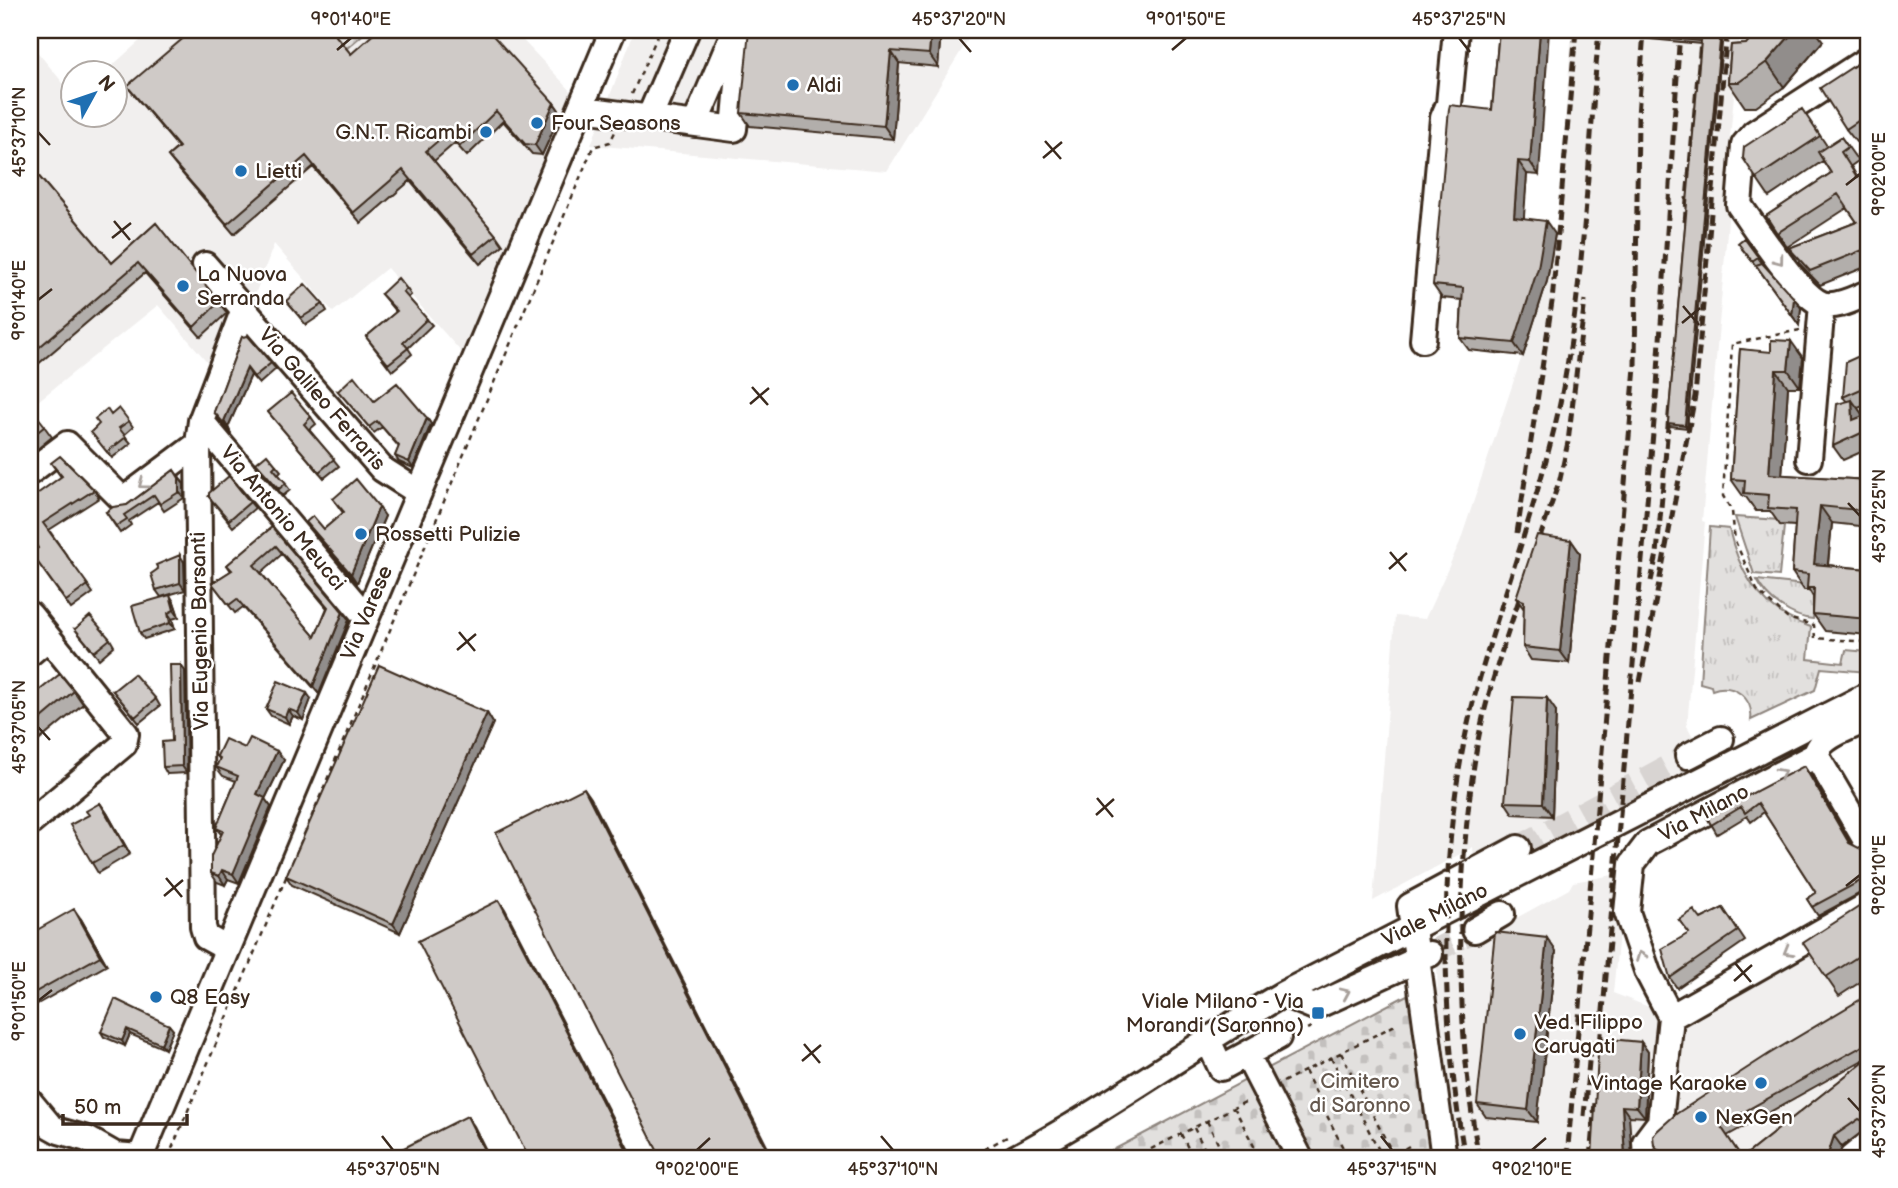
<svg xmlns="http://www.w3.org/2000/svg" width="1898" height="1188" font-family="'Balsamiq Sans',sans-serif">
	<defs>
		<pattern id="grass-tufts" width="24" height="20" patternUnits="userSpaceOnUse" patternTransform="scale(1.75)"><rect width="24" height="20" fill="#e2e0de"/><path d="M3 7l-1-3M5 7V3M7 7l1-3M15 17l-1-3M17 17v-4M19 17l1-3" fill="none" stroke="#c3c0be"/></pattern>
		<pattern id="cemetery-stones" width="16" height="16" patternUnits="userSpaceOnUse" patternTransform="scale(1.75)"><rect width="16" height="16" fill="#e2e0de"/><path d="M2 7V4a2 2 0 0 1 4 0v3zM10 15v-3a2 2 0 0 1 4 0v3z" fill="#c3c0be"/></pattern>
		<pattern id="park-crowns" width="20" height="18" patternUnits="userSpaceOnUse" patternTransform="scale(1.75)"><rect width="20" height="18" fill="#e2e0de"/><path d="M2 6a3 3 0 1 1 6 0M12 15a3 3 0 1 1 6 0" fill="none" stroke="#c3c0be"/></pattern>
	</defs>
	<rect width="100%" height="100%" fill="#fff"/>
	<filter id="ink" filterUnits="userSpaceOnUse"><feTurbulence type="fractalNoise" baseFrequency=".0143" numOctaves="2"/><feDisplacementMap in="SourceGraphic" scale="14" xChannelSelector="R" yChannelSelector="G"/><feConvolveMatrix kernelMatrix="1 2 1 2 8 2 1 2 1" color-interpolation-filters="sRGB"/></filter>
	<g filter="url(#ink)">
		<path fill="#f1efee" d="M 152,30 L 330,30 L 347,48 L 368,30 L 513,30 L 575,95 L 463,354 L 387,268 L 333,312 L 274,244 L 223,380 L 158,305 L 33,405 L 30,401 L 30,43 L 73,95 L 74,116 L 116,116 L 116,74 L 104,73 Z
			M 635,30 L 974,30 L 887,171 L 591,145 Z
			M 1572,30 L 1740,30 L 1724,203 L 1729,209 L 1702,521 L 1705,522 L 1687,726 L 1696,742 L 1683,746 L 1695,768 L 1522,856 L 1474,862 L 1473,847 L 1373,901 L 1395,616 L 1425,619 L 1460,542 L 1547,281 L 1557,225 Z
			M 1625,873 L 1613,993 L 1682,1020 L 1868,916 L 1868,1158 L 1453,1158 L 1438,1025 L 1437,962 L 1569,889 L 1573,882 Z"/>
		<path fill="url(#grass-tufts)" stroke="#8e857e" stroke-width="2" d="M 1735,517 L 1780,520 L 1780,525 L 1784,526 L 1779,576 L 1754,574 Z
			M 1710,527 L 1729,529 C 1740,577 1764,613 1811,627 L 1808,659 L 1843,663 L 1846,650 L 1868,652 L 1868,672 L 1821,668 L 1815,690 L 1751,720 C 1754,698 1733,682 1712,690 L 1711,686 L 1700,683 Z
			M 1757,580 L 1805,585 L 1815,590 L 1813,619 C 1792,618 1766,599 1757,580 Z"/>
		<path fill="url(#cemetery-stones)" stroke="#8e857e" stroke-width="2" d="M 1407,995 L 1413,1012 L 1435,1158 L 1098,1158 Z"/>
		<path fill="url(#park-crowns)" stroke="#8e857e" stroke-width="2" d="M 330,30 L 368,30 L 347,48 Z"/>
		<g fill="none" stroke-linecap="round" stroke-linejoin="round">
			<path stroke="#d8d4d2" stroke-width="24" stroke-dasharray="24 12" stroke-linecap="butt" d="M 1518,848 L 1688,756
				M 1430,953 L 1475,930"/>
			<g stroke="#3b2a1e" stroke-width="30">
				<path id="minor" d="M 1868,59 L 1754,133 L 1744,145 L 1739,205 C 1755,227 1799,296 1822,304 C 1836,309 1855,298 1868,293
					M 591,110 L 734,129 L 743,30
					M 649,118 L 687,30
					M 695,124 L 735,30
					M 205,265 L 382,469 L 418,492
					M 1423,340 L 1443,118 L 1449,104 L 1456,30
					M 201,421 L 365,616
					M 1809,459 L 1822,304
					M 30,472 L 67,444 L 123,500 L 198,444
					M 30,615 L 126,734 L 124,744 L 30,823
					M 30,653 L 48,638
					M 1868,719 C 1852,727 1819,736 1816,755 L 1868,844
					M 1688,756 L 1721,739
					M 1475,930 L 1502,914
					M 226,948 L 206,937 L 203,927 L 198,444 L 201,421 L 244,309
					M 1283,994 L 1314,1007 L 1430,954
					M 1671,1017 L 1868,905
					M 1207,1038 L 1221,1068 L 1278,1037
					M 1247,1055 L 1300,1158
					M 30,1102 L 50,1126 L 59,1131 L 87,1139 L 115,1155 L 140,1157
					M 140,1158 L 613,30
					M 1015,1158 C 1107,1109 1192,1047 1283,994 L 1868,695
					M 1444,1158 L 1410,906 L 1518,848
					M 1646,1158 L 1645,1142 L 1660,1122 L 1671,1017 L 1648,973 L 1627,912 L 1632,864 L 1648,843 L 1816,755
					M 1851,1158 L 1868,1144"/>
			</g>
			<path stroke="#3b2a1e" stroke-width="2.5" stroke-dasharray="5 5" stroke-linecap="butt" d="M 632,94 L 660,30
				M 1800,330 L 1732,344 L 1723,496 L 1732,511 L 1735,541 L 1757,590 L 1787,618 L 1814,625 L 1815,638 L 1868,642
				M 1298,1033 L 1311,1027
				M 1341,1053 L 1395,1158
				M 1331,1057 L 1383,1158
				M 1305,1071 L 1348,1158
				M 1283,1082 L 1395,1025
				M 1234,1107 L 1260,1158
				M 1207,1121 L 1225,1158
				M 1194,1128 L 1209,1158
				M 1181,1134 L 1193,1158
				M 168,1158 L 593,147 L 610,142 L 615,132
				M 967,1158 L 1007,1137
				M 1133,1158 L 1249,1100
				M 1387,1158 L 1413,1144"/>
			<use href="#minor" stroke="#fff" stroke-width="24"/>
			<path stroke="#3b2a1e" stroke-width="5" stroke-dasharray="10 5" stroke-linecap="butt" d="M 1685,222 L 1702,30
				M 1517,533 L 1552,302 L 1576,30
				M 1535,552 L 1560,479 L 1568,442 L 1585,300
				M 1651,581 L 1657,554 L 1670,403
				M 1640,682 L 1695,396 L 1727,30
				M 1599,1057 L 1657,387 L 1680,30
				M 1584,1116 L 1591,1040
				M 1465,1158 C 1439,1013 1437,838 1475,695 C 1501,599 1537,506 1559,408 C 1585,285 1588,155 1599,30
				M 1479,1158 C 1455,1027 1455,877 1477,746 C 1487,690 1507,636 1525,582
				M 1567,1158 L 1635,367 L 1638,116 L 1644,30
				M 1590,1158 L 1595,1102"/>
		</g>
		<path fill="#b2aeab" stroke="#3b2a1e" stroke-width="2" fill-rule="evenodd" d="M 941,30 L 938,67 L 899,63 L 893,139 L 750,126 L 741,113 L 807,33 Z
			M 1499,30 L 1539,175 L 1527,174 L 1523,218 L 1555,234 L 1547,281 L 1523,356 L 1469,350 L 1460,338 L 1462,300 L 1442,298 L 1433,285 L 1492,110 Z
			M 1578,30 L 1723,30 L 1687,428 L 1670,426 L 1668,423 L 1701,44 L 1580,32 Z
			M 1823,41 L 1784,87 L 1756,107 L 1745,107 L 1728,82 L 1731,45 Z
			M 351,54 L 554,103 L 561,113 L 542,155 L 532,154 L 503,121 L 467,156 L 455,143 L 434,161 L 496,235 L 503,245 L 480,264 L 410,181 L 361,223 L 313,167 L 234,234 L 176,166 L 168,156 L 178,147 L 135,96 L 127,86 Z
			M 1868,73 L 1868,135 L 1856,142 L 1846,129 Z
			M 1815,128 L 1827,146 L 1841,137 L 1858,161 L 1851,166 L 1857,177 L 1868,173 L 1868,266 L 1820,285 L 1798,262 L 1789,248 L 1857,222 L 1847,208 L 1787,247 L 1766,216 L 1831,173 L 1823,161 L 1769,197 L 1756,178 Z
			M 30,166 L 112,263 L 156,223 L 227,313 L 201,337 L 145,273 L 30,371 Z
			M 1744,238 L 1762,263 L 1801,308 L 1799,325 L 1757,267 L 1742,249 Z
			M 407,289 L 411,295 L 408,298 L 432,325 L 408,348 L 412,354 L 392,371 L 366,337 L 396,312 L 381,294 Z
			M 286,301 L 323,304 L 327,311 L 306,325 Z
			M 242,337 L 271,363 L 276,369 L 259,384 L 251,375 L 228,427 L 231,434 L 214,412 Z
			M 1740,349 L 1803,358 L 1800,387 L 1788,387 L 1782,475 L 1868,480 L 1868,527 L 1832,523 L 1828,565 L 1867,569 L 1868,555 L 1868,635 L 1825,631 L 1813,614 L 1813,597 L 1809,590 L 1804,590 L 1792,572 L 1795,526 L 1780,525 L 1770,511 L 1756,511 L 1746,497 L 1743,496 L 1731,479 Z
			M 1868,352 L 1868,404 L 1858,408 L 1862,414 L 1862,416 L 1868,414 L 1868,449 L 1843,460 L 1833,446 L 1847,402 L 1843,397 Z
			M 338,391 L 374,401 L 427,418 L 431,424 L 413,468 L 399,462 L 395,456 L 399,447 L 382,427 L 374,433 Z
			M 30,407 L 52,437 L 30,455 Z
			M 268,412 L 311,417 L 316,424 L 309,430 L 339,466 L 324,478 Z
			M 111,415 L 129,421 L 133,427 L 124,435 L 131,443 L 112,458 L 91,432 Z
			M 51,463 L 94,490 L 99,498 L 49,530 L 93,593 L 71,609 L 31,553 L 38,548 L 30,536 L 61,477 Z
			M 256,463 L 276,465 L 281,471 L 278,474 L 290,490 L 283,496 Z
			M 174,470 L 184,484 L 184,498 L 164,511 L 158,502 L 129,521 L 131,525 L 120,533 L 106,512 L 127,505 Z
			M 209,497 L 250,502 L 255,508 L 233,527 Z
			M 333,499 L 385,516 L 357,583 L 306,522 L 324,529 L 343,513 Z
			M 272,527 L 349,620 L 319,694 L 243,607 L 235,613 L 212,583 L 231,571 L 227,565 ZM 282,554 L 327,608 L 315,637 L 261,573 Z
			M 1571,540 L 1580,553 L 1569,663 L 1531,660 L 1523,647 L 1524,609 L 1516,598 Z
			M 184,562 L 185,590 L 161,597 L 156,590 Z
			M 174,602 L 179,617 L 172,619 L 175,629 L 144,639 L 140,633 Z
			M 75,629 L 110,639 L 114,646 L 99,659 Z
			M 185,671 L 187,773 L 167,774 L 163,767 L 172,741 Z
			M 74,691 L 83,704 L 30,748 L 30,698 Z
			M 113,691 L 156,699 L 160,706 L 139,723 Z
			M 311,699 L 303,720 L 293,716 L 289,724 L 271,716 L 266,709 Z
			M 1556,711 L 1552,816 L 1513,814 L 1505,802 Z
			M 487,713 L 493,723 L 400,933 L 292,885 L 286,876 Z
			M 245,748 L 284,760 L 265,799 L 271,807 L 239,883 L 228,879 L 225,885 L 217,882 L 211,873 L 221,834 L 216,828 L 236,781 L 223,776 L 216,767 L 220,760 L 217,756 Z
			M 1810,775 L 1850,843 L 1868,858 L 1868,889 L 1818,916 L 1807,899 L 1816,893 L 1764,812 L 1751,822 L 1747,816 L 1717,834 L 1707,817 Z
			M 100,803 L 107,813 L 130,854 L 98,873 L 92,863 L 89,815 Z
			M 1868,901 L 1868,977 L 1839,996 L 1826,977 Z
			M 1723,908 L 1745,941 L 1677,988 L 1670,978 L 1689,933 L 1679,920 L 1701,919 Z
			M 81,919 L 107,965 L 30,1008 L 30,934 Z
			M 1556,951 L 1537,1122 L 1486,1117 L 1477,1104 Z
			M 1868,995 L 1868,1057 L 1727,1136 L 1742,1158 L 1868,1058 L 1868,1130 L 1866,1129 L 1842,1147 L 1838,1158 L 1663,1158 L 1654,1145 Z
			M 169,1025 L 173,1030 L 165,1049 L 130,1034 L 125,1046 L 104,1037 L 101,1032 Z
			M 1641,1042 L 1648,1052 L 1645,1117 L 1629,1116 L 1592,1158 Z"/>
		<path fill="#918d8b" stroke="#3b2a1e" stroke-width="2" d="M 931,30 L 941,30 L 938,67 L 929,54 Z
			M 1540,30 L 1549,30 L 1539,175 L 1530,162 Z
			M 1721,30 L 1723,30 L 1687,428 L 1685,425 Z
			M 1795,30 L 1815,30 L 1823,41 L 1784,87 L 1767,62 Z
			M 891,51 L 899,63 L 893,139 L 884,126 Z
			M 554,103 L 561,113 L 542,155 L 535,145 Z
			M 1518,161 L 1527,174 L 1523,230 L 1514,217 Z
			M 1546,221 L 1555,234 L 1547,281 L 1523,356 L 1514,343 Z
			M 1794,298 L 1801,308 L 1799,325 L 1792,315 Z
			M 1791,341 L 1803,358 L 1800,387 L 1788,370 Z
			M 247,368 L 251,375 L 228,427 L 231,434 L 224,421 Z
			M 1776,370 L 1788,387 L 1781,491 L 1769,474 Z
			M 1852,400 L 1862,414 L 1863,434 L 1853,420 Z
			M 427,418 L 431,424 L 413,468 L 409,462 Z
			M 179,478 L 184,484 L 184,498 L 179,492 Z
			M 1820,506 L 1832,523 L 1826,581 L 1814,564 Z
			M 379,507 L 385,516 L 357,583 L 351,574 Z
			M 1571,540 L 1580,553 L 1569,663 L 1560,651 Z
			M 180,555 L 184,562 L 185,590 L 180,583 Z
			M 170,595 L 174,602 L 179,617 L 174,610 Z
			M 343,612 L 349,620 L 319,694 L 313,686 Z
			M 168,613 L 172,619 L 175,629 L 170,623 Z
			M 181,665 L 185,671 L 187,773 L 182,766 Z
			M 307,693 L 311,699 L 303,720 L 298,713 Z
			M 1547,698 L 1556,711 L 1552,816 L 1543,803 Z
			M 288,709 L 293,716 L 289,724 L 285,717 Z
			M 487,713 L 493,723 L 400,933 L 393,924 Z
			M 277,751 L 284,760 L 265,799 L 271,807 L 239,883 L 233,874 L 257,794 Z
			M 1804,766 L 1810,775 L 1855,851 L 1849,843 Z
			M 584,788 L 591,798 L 773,1158 L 771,1158 Z
			M 100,803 L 107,813 L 130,854 L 124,845 Z
			M 222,870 L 228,879 L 225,885 L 219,876 Z
			M 499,900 L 505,909 L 633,1158 L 631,1158 Z
			M 74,909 L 81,919 L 107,965 L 100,956 Z
			M 1547,938 L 1556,951 L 1537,1122 L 1528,1110 Z
			M 169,1025 L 173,1030 L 165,1049 L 161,1044 Z
			M 127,1029 L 130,1034 L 125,1046 L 122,1041 Z
			M 1641,1042 L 1648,1052 L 1645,1117 L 1637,1107 Z
			M 1622,1106 L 1629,1116 L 1632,1158 L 1625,1158 Z
			M 467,1116 L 474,1126 L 490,1158 L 488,1158 Z
			M 1834,1136 L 1842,1147 L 1838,1158 L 1835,1158 L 1829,1151 Z"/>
		<path fill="#cfcac7" stroke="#3b2a1e" stroke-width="2" fill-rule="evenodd" d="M 193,30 L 331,30 L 351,54 L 378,30 L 488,30 L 554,103 L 535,145 L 525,144 L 496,111 L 460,146 L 447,133 L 426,151 L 496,235 L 473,254 L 403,170 L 353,213 L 306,156 L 227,224 L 168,156 L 179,147 L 127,86 Z
			M 749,30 L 765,30 L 807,33 L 807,30 L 931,30 L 929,54 L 891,51 L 884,126 L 741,113 Z
			M 1499,30 L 1540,30 L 1530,162 L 1518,161 L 1514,217 L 1546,221 L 1538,268 L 1514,343 L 1460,338 L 1463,288 L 1433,285 L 1449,109 L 1450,105 L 1492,110 Z
			M 1592,30 L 1721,30 L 1685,425 L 1668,423 L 1701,41 Z
			M 1758,30 L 1795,30 L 1767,62 L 1739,82 L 1728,82 L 1731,45 L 1746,44 Z
			M 1860,62 L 1868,74 L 1868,126 L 1864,117 L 1846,129 L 1820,88 Z
			M 1802,109 L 1820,136 L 1756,178 L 1743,158 L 1744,147 Z
			M 1841,137 L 1848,147 L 1841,152 L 1857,177 L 1868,173 L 1868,188 L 1867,189 L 1868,191 L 1868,248 L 1810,271 L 1789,248 L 1857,222 L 1838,194 L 1777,233 L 1766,216 L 1831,173 L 1818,152 Z
			M 30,166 L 112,263 L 156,223 L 219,302 L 194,327 L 138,263 L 30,355 Z
			M 1744,238 L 1758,257 L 1752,261 L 1738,243 Z
			M 1762,263 L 1794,298 L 1792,315 L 1756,265 Z
			M 398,278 L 407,289 L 403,292 L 427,319 L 403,342 L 408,348 L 388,364 L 366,337 L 397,311 L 381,294 Z
			M 305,284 L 323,304 L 301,318 L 286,301 Z
			M 1868,288 L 1868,304 L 1867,304 L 1862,294 Z
			M 248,336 L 271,363 L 254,377 L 247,368 L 224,421 L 227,427 L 214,412 L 242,337 Z
			M 1771,340 L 1791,341 L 1788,370 L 1776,370 L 1769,474 L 1868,480 L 1868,511 L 1820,506 L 1814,564 L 1867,569 L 1868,555 L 1868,619 L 1813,614 L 1814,588 L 1807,588 L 1808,574 L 1792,572 L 1796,510 L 1768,508 L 1769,495 L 1744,493 L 1745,480 L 1731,479 L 1740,349 L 1771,352 Z
			M 1868,352 L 1868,386 L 1843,397 L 1846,362 Z
			M 354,376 L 374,401 L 397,383 L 427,418 L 409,462 L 395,456 L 399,446 L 377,421 L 369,427 L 338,391 Z
			M 291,393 L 311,417 L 304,424 L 334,459 L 319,472 L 268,412 Z
			M 1852,400 L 1853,420 L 1868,414 L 1868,430 L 1833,446 L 1837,404 Z
			M 30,407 L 45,426 L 30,438 Z
			M 119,408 L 129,421 L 119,428 L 126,437 L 107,452 L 91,432 L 99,424 L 95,419 L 107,409 L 111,415 Z
			M 267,454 L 276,465 L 273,468 L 286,483 L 279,489 L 256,463 Z
			M 60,456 L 94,490 L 43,523 L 88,585 L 66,601 L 31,553 L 38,548 L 30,536 L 30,499 L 62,476 L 51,463 Z
			M 174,470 L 179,478 L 179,492 L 160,504 L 154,495 L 124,515 L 127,519 L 116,526 L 106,512 L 113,507 L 127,505 Z
			M 229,476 L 250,502 L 229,520 L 209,497 L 209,493 Z
			M 356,479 L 379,507 L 351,574 L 306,522 L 313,516 L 324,529 L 344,512 L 333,499 Z
			M 272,527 L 343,612 L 313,686 L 237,599 L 229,605 L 212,583 L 232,570 L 227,565 ZM 276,546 L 328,607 L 315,637 L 254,565 Z
			M 1537,535 L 1571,540 L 1560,651 L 1523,647 L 1524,601 L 1516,598 Z
			M 180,555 L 180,583 L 156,590 L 151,574 L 158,569 L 156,565 Z
			M 170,595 L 174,610 L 168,613 L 170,623 L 140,633 L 132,606 Z
			M 90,616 L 110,639 L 94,652 L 75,629 Z
			M 170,665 L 181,665 L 182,766 L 163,767 L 162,742 L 172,741 Z
			M 379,665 L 487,713 L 393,924 L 286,876 Z
			M 60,674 L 74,691 L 30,728 L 30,698 Z
			M 134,674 L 156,699 L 135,717 L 113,691 Z
			M 278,681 L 307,693 L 298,713 L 288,709 L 285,717 L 266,709 Z
			M 1514,697 L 1547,698 L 1543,803 L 1505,802 Z
			M 250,738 L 277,751 L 257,794 L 265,798 L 233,874 L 222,870 L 219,876 L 211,873 L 211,856 L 223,831 L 216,828 L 238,776 L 216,767 L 220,758 L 217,756 L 225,739 L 245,748 Z
			M 1804,766 L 1849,843 L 1863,850 L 1868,858 L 1868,877 L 1812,907 L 1807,899 L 1816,893 L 1758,803 L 1745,813 L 1741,807 L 1711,825 L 1707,817 Z
			M 584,788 L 771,1158 L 661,1158 L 496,833 Z
			M 100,803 L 124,845 L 92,863 L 70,825 L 89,815 L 86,811 Z
			M 499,900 L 631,1158 L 529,1158 L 418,941 Z
			M 1868,901 L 1868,950 L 1826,977 L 1803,943 Z
			M 1723,908 L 1738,931 L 1670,978 L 1662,949 L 1689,933 L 1679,920 L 1694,910 L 1701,919 Z
			M 74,909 L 100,956 L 30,995 L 30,934 Z
			M 1495,932 L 1547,938 L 1528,1110 L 1477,1104 Z
			M 1868,995 L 1868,1043 L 1720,1125 L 1742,1158 L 1868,1058 L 1868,1123 L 1859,1119 L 1834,1136 L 1829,1151 L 1835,1158 L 1665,1158 L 1654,1145 L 1653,1136 L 1657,1131 L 1676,1114 L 1769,1054 Z
			M 115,999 L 169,1025 L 161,1044 L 127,1029 L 122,1041 L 101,1032 Z
			M 1599,1038 L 1641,1042 L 1637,1107 L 1622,1106 L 1625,1158 L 1592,1158 Z
			M 467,1116 L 488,1158 L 384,1158 Z
			M 1868,1147 L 1868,1158 L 1852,1158 Z"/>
		<defs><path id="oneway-chevron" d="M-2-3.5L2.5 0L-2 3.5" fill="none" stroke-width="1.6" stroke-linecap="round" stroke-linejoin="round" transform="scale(1.75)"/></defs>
		<g stroke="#a79f9a">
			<use href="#oneway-chevron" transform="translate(1779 260) rotate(53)"/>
			<use href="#oneway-chevron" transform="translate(143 484) rotate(143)"/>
			<use href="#oneway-chevron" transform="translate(1781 773) rotate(-28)"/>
			<use href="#oneway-chevron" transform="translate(1788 951) rotate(150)"/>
			<use href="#oneway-chevron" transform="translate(1641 956) rotate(-111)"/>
			<use href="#oneway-chevron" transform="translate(1345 993) rotate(-24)"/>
		</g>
	</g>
	<path fill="none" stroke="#3b2a1e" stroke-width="2.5" d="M 959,38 L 971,52M 1459,38 L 1470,52M 337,50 L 351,38M 1172,50 L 1186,38M 38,132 L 50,145M 1045,141 L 1061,159M 1043,158 L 1062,142M 1846,185 L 1860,174M 114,221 L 130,240M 112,238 L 131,223M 38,300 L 52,289M 1683,306 L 1699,325M 1682,323 L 1700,308M 752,387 L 768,405M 750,404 L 769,388M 1848,503 L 1860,516M 1390,552 L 1406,571M 1389,569 L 1407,553M 459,632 L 475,651M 457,650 L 476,634M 38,727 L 50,740M 1097,798 L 1113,817M 1096,815 L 1114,799M 166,878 L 182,897M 1846,886 L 1860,875M 164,896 L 183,880M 1735,963 L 1751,982M 1734,981 L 1752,965M 38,1001 L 52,990M 804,1044 L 820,1063M 802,1061 L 821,1045M 1848,1098 L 1860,1111M 382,1136 L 393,1150M 881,1136 L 893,1150M 1381,1136 L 1392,1150M 697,1150 L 710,1138M 1532,1150 L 1546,1138"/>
	<g fill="#1f6fb2" stroke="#fff" stroke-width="2.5">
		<circle cx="793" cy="85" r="7"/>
		<circle cx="537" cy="123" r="7"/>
		<circle cx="486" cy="132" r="7"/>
		<circle cx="241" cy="171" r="7"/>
		<circle cx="183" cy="286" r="7"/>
		<circle cx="361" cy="534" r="7"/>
		<circle cx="156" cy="997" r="7"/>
		<rect x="1311" y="1006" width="14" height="14" rx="3.5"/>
		<circle cx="1520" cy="1034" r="7"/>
		<circle cx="1761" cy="1083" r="7"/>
		<circle cx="1701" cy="1117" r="7"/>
	</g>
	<g text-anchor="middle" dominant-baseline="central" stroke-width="5" stroke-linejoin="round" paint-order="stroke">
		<g font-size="21" fill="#3b2a1e" stroke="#fff" text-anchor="start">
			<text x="807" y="85">Aldi</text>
			<text x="551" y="123">Four Seasons</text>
			<text x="472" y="132" text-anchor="end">G.N.T. Ricambi</text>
			<text x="255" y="171">Lietti</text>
			<text x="197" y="274">La Nuova<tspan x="197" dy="24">Serranda</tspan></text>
			<text x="375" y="534">Rossetti Pulizie</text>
			<text x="170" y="997">Q8 Easy</text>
			<text x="1304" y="1001" text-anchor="end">Viale Milano - Via<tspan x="1304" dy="24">Morandi (Saronno)</tspan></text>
			<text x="1534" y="1022">Ved. Filippo<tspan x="1534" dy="24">Carugati</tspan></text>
			<text x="1747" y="1083" text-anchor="end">Vintage Karaoke</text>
			<text x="1715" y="1117">NexGen</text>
		</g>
		<g font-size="21" fill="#3b2a1e" stroke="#fff">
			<text transform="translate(322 399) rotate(49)">Via Galileo Ferraris</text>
			<text transform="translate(283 518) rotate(50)">Via Antonio Meucci</text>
			<text transform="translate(367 613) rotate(-67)">Via Varese</text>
			<text transform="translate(200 631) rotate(-91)">Via Eugenio Barsanti</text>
			<text transform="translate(1704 813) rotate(-28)">Via Milano</text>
			<text transform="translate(1435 915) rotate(-27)">Viale Milano</text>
		</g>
		<g font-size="21" fill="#65584e" stroke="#fff">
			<text x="1360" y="1081">Cimitero<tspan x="1360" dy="24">di Saronno</tspan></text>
		</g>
	</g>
	<rect width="1898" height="1188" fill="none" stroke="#fff" stroke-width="77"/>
	<g transform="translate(94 94) rotate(50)"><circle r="33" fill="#ffffff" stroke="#b1aaa5" stroke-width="2"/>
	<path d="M0-5L12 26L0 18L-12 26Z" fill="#1f6fb2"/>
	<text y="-10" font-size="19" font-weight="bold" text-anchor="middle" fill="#3b2a1e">N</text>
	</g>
	<path d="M63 1114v10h124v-10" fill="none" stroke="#3b2a1e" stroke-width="3.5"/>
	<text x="74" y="1114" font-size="21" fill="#3b2a1e" stroke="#ffffff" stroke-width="5" paint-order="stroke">50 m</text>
	<rect x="38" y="38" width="1822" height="1112" fill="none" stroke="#3b2a1e" stroke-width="2.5"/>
	<g font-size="18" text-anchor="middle" fill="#3b2a1e">
		<text x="351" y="25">9°01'40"E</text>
		<text x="959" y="25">45°37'20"N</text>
		<text x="1186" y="25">9°01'50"E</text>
		<text x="1459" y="25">45°37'25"N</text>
		<text transform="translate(19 132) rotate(-90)" y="6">45°37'10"N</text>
		<text transform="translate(1879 174) rotate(-90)" y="6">9°02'00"E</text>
		<text transform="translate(19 300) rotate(-90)" y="6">9°01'40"E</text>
		<text transform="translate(1879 516) rotate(-90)" y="6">45°37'25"N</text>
		<text transform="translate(19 727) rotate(-90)" y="6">45°37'05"N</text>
		<text transform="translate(1879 875) rotate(-90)" y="6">9°02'10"E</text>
		<text transform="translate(19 1001) rotate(-90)" y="6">9°01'50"E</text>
		<text transform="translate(1879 1111) rotate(-90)" y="6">45°37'20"N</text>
		<text x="393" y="1175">45°37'05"N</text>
		<text x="697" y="1175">9°02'00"E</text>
		<text x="893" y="1175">45°37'10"N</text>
		<text x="1392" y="1175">45°37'15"N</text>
		<text x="1532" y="1175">9°02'10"E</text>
	</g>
</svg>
